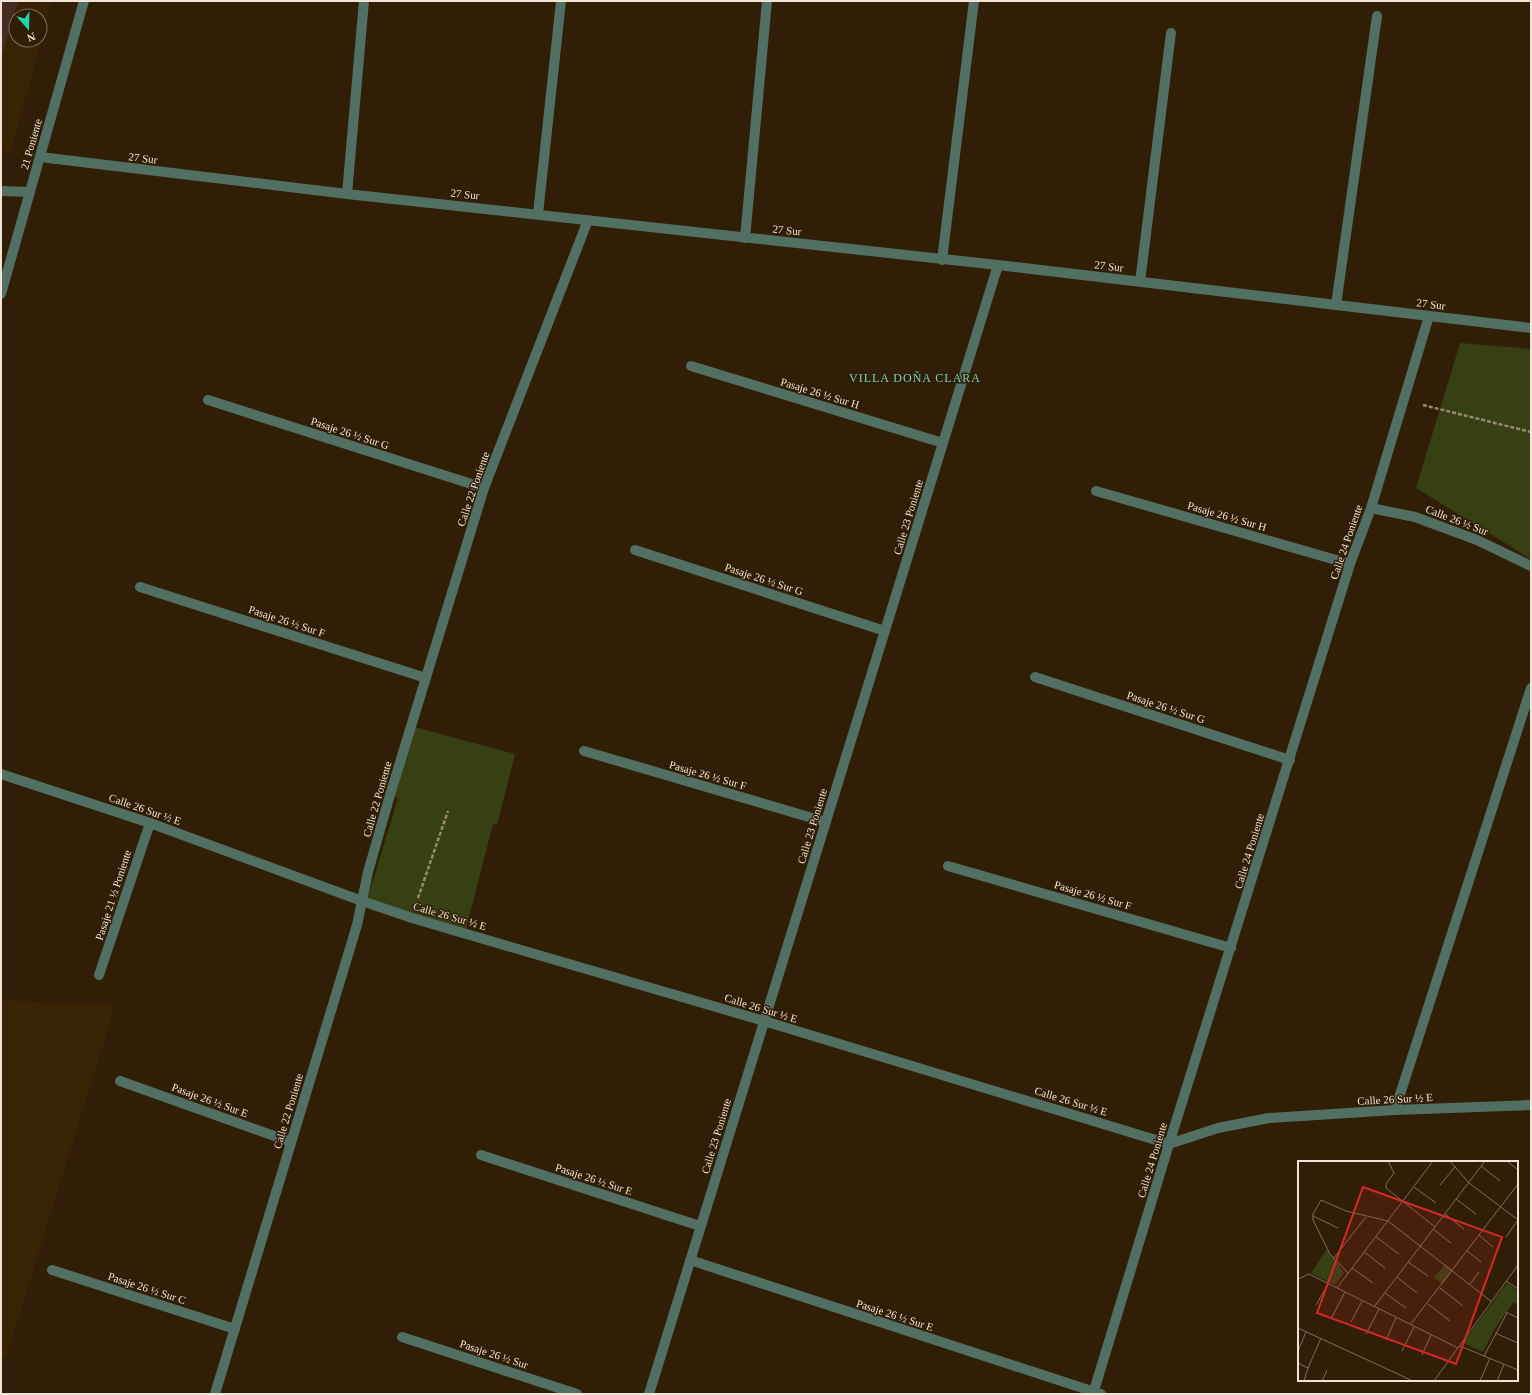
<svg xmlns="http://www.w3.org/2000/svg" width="1532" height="1395" font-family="'Times New Roman',serif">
	<rect width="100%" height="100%" fill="#301e06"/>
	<path fill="#3a2305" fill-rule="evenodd" d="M 1,1 L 52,1 L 11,152 L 1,151 ZM 16,16 L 40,16 L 40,40 L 16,40 Z
		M 1,1000 L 115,1006 L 6,1358 L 1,1356 Z"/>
	<path fill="#364013" d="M 1460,343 L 1531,349 L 1531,559 L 1416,488 Z
		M 411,726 L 515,754 L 497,825 L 493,824 L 466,929 L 367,900 L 398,798 L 390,795 Z"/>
	<path fill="#482c23" d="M 1,1 L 18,1 L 1,59 Z"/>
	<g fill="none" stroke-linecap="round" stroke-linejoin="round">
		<path stroke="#988876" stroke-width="2.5" stroke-dasharray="4 2" stroke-linecap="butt" d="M 1423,405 L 1531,432
			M 418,898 L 448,811"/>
		<path stroke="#526f64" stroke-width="10" d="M 40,157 L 347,194 L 998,265 L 1531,328
			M 347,194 L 364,1
			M 538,214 L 561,1
			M 745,238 L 767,1
			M 942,260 L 974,1
			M 1140,282 L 1171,33
			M 1336,305 L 1377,16
			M 691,366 L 943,443
			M 208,400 L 484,488
			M 1096,491 L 1350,564
			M 1371,508 L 1415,517 L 1477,540 L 1531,566
			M 635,550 L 885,631
			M 140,587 L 426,678
			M 1035,677 L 1290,760
			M 584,751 L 826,822
			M 1,774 L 150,823 L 362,901 L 412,918 L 764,1021 L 1169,1144 L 1218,1128 L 1269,1118 L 1395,1110 L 1531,1105
			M 948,866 L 1231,948
			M 99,975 L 150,823
			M 120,1081 L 291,1142
			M 1395,1110 L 1531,688
			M 481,1155 L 700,1226
			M 690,1260 L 1101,1394
			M 52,1270 L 235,1329
			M 402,1337 L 577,1394
			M 215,1394 L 357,925 L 368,872 L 390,795 L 484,488 L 588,220
			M 649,1394 L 998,265
			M 1093,1394 L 1169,1144 L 1350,564 L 1371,508 L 1429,316"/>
		<path stroke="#526f64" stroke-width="10" d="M 1,191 L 30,192
			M 1,294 L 84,1"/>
	</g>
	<g text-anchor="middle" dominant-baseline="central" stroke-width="3" stroke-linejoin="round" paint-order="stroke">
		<g font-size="11" fill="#f2e5d8" stroke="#301e06">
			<text transform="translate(31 144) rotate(-74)">21 Poniente</text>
			<text transform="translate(143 158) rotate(7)">27 Sur</text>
			<text transform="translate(465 194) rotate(6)">27 Sur</text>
			<text transform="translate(787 230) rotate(6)">27 Sur</text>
			<text transform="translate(1109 266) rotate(7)">27 Sur</text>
			<text transform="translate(1431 304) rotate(7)">27 Sur</text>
			<text transform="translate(820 393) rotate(17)">Pasaje 26 ½ Sur H</text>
			<text transform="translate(350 433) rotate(18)">Pasaje 26 ½ Sur G</text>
			<text transform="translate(473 489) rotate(-71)">Calle 22 Poniente</text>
			<text transform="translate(1227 516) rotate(16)">Pasaje 26 ½ Sur H</text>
			<text transform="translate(908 517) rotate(-73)">Calle 23 Poniente</text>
			<text transform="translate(1457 520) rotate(21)">Calle 26 ½ Sur</text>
			<text transform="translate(1346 542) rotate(-71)">Calle 24 Poniente</text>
			<text transform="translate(764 579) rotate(18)">Pasaje 26 ½ Sur G</text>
			<text transform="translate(287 621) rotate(18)">Pasaje 26 ½ Sur F</text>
			<text transform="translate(1166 707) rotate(18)">Pasaje 26 ½ Sur G</text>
			<text transform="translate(708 775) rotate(16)">Pasaje 26 ½ Sur F</text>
			<text transform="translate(377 799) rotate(-74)">Calle 22 Poniente</text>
			<text transform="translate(145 809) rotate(19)">Calle 26 Sur ½ E</text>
			<text transform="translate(812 826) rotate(-73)">Calle 23 Poniente</text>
			<text transform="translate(1249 851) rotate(-73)">Calle 24 Poniente</text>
			<text transform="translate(113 895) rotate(-72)">Pasaje 21 ½ Poniente</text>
			<text transform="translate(1093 895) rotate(16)">Pasaje 26 ½ Sur F</text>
			<text transform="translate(450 916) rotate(16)">Calle 26 Sur ½ E</text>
			<text transform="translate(761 1008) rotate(17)">Calle 26 Sur ½ E</text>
			<text transform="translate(1395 1099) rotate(-3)">Calle 26 Sur ½ E</text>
			<text transform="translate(210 1100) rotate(20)">Pasaje 26 ½ Sur E</text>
			<text transform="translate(1071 1101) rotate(17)">Calle 26 Sur ½ E</text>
			<text transform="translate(288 1111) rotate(-73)">Calle 22 Poniente</text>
			<text transform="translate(716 1136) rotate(-73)">Calle 23 Poniente</text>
			<text transform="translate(1152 1160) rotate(-73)">Calle 24 Poniente</text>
			<text transform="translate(594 1179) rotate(18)">Pasaje 26 ½ Sur E</text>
			<text transform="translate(147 1288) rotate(18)">Pasaje 26 ½ Sur C</text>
			<text transform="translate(895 1315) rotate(18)">Pasaje 26 ½ Sur E</text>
			<text transform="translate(494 1354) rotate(18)">Pasaje 26 ½ Sur</text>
		</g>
		<g font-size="12" letter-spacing="1" fill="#74d4b9" stroke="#301e06">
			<text x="915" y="378">VILLA DOÑA CLARA</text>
		</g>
	</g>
	<g transform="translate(1298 1161)">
		<rect width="220" height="220" fill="#301e06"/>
		<path d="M 29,88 L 46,112 L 37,124 L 13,112 ZM 147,103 L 155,109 L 145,123 L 136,117 ZM 209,122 L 220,130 L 220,143 L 215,142 L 196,169 L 185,191 L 165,182 Z" fill="#364013"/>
		<path fill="none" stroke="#7e6e5a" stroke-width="1" d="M 90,0 L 96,12 L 88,23 L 88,27 L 137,66M 152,0 L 171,22 L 220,59M 209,0 L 220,9M 183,5 L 202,20M 142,24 L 157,6M 116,26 L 138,42M 158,38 L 178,53M 147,53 L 166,68M 15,55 L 40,67M 135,68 L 153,82M 181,74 L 195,86M 78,76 L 101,93M 208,76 L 220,59M 169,90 L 183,101M 66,91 L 87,107M 35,98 L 68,56M 110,101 L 130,115M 54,107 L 75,122M 50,112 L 32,93 L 15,59 L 15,53 L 23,39 L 48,50 L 90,60 L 194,141M 99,116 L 119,132M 0,118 L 11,113 L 160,187M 208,120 L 220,128M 172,123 L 181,111M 39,127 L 135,0M 142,127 L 165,145M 87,132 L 108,147M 130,143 L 152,160M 18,144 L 30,123M 76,146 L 187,0M 208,151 L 220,157M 34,156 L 47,131M 53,161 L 64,140M 112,164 L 220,23M 0,167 L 115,220M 197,172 L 220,182M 68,173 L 81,148M 88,179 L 98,157M 162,185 L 220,209M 0,190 L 8,171M 104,190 L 116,166M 124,194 L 133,174M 186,195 L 209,152M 0,202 L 10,207 L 6,220M 10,207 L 23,177M 24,220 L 29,209M 136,220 L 220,104M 182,220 L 192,197M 199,220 L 206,203"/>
		<path fill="#d62828" fill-opacity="0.15" stroke="#d62828" stroke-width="2" d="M 65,26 L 204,76 L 158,203 L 19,152 Z"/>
		<rect width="220" height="220" fill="none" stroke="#f2e5d8" stroke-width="2"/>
	</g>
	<rect width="1532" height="1395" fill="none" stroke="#f2e5d8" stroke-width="4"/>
	<g transform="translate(28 28) rotate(160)"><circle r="19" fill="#301e06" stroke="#7e6e5a"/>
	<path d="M0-3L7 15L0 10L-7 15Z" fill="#22d5af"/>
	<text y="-6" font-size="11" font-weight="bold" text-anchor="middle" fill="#f2e5d8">N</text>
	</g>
</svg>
